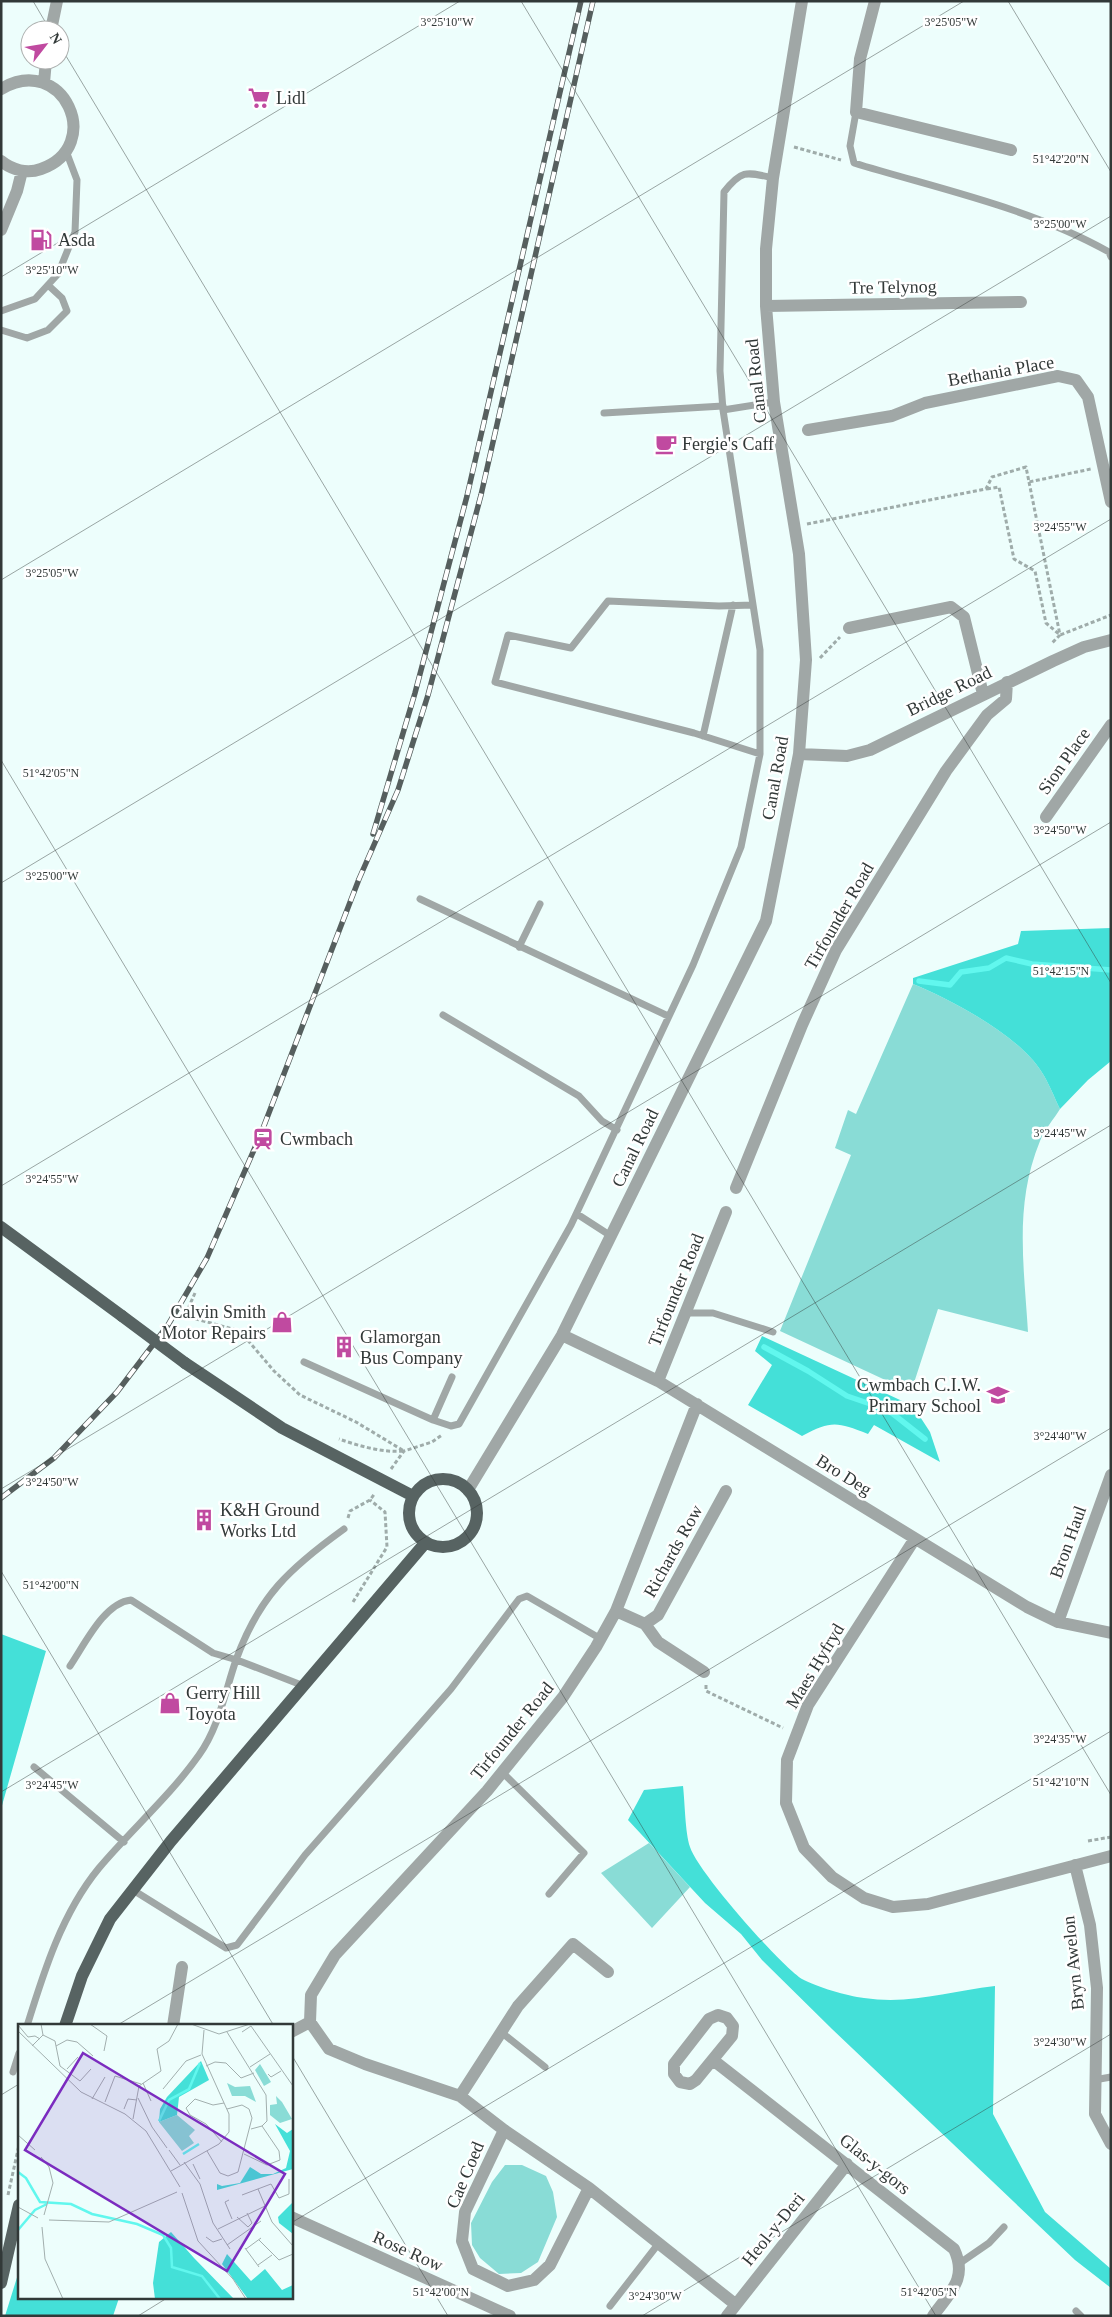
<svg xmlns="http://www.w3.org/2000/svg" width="1112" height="2317" font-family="Georgia,serif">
	<rect width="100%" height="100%" fill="#edfefc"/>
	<path fill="#89dcd6" d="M 913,984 C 952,1000 1018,1035 1041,1071 C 1049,1083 1054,1097 1060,1109 C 1054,1119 1044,1130 1040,1141 C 1014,1204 1024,1266 1028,1332 L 938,1309 L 911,1392 L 780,1331 L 851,1155 L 835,1148 L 848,1110 L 856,1114 Z
		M 649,1843 L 690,1887 L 652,1928 L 601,1873 Z
		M 505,2165 L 522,2165 L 546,2176 L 553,2192 L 557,2217 L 538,2262 L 521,2273 L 499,2274 L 480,2258 L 472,2245 L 471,2223 L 492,2182 Z"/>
	<path fill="#44e0d8" d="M 1111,928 L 1111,1061 L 1088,1080 L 1060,1109 C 1054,1097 1049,1083 1041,1071 C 1018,1035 952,1000 913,984 L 913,978 L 1018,944 L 1021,931 Z
		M 762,1336 L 913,1406 L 930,1432 L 940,1462 L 874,1425 L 868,1434 C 837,1422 832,1420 802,1436 L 748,1405 L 772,1365 L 755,1351 Z
		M 1,1634 L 46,1651 L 1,1809 Z
		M 683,1786 C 685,1803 685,1832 690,1847 C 698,1872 779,1964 802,1979 C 817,1987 847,1996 864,1998 C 911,2005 949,1991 995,1986 L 993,2114 L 1045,2212 L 1111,2269 L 1111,2288 L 1075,2260 L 832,2029 L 762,1960 L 741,1934 L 705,1903 L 628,1820 L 644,1790 Z
		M 19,2271 L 19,2298 L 119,2298 L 113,2316 L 5,2316 Z"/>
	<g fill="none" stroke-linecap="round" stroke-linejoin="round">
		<path stroke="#61f7ee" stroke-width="5.5" d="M 919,981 L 950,985 L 961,972 L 989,968 L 1006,958 L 1032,964 L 1111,970
			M 764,1347 L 808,1371 L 847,1396 L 888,1410 L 925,1439"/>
		<path stroke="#9facaa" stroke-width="3" stroke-dasharray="4 2.5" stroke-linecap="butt" d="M 794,147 L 841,160
			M 1029,482 L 1060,635 L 1051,644
			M 987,489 L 999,487 L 1014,559 L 1035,571 L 1046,623 L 1060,635 L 1111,615
			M 807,524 L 986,489 L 992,477 L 1026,467 L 1029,482 L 1091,469
			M 820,658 L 840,637
			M 195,1293 L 187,1311 L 189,1317 L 240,1331 L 274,1371 L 300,1395 L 356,1422 L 404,1451 C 383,1453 359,1446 339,1439
			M 391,1469 L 404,1451 L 432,1442 L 442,1435
			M 348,1518 L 350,1511 L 370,1500 L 375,1493
			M 353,1602 L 387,1547 L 385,1512 L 370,1500
			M 706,1685 L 706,1691 L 783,1728
			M 1088,1841 L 1111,1837
			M 8,2195 L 19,2145"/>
		<path stroke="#a0a7a6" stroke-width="7" d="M 856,112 L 850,146 L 854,163 C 939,189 1031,208 1109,252 L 1111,257
			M 1,311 L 35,299 L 58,274 L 75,232 L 77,180 L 66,151
			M 1,330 L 27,338 L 48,330 L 67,311 L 62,298 L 48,285
			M 723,410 L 774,402
			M 604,413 L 723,406
			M 753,605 L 719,606 L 608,601 L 571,648 L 508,635 L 495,682 L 694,733 L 760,754
			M 703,736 L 733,605
			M 420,899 L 668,1016
			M 519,947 L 540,904
			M 443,1015 L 579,1096 L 602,1121 L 617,1130
			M 577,1214 L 611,1236
			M 686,1313 L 713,1313 L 773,1332
			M 304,1362 L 433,1420 L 451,1426 L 459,1424 L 571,1225 L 693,965 L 741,847 L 760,754 L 760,650 L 723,410 L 720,371 L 724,192 C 742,169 747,172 773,178
			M 433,1420 L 452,1377
			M 70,1666 C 85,1644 104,1603 131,1600 L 213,1653 L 237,1660 L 304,1686
			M 34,1767 L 124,1842
			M 502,1772 L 584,1853 L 549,1894
			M 133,1890 L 226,1948 L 237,1945 L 305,1855 L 451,1689 L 519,1599 L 527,1596 L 601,1639
			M 27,2026 C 44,1971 62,1913 99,1868 C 131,1830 170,1796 199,1755 C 219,1727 225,1692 236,1660 C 259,1596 290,1568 344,1529
			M 501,2032 L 545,2067
			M 13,2072 L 19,2053
			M 1094,2080 L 1111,2077
			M 960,2263 L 989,2243 L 1004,2227
			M 610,2306 L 659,2243
			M 1076,2311 L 1081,2316"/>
		<path stroke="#a0a7a6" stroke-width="12" d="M 875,1 L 860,59 L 856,112 L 1011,150
			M 51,30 L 57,1
			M 44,83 L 46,60
			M 1,89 C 63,52 106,146 41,169 C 27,174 12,170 1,161
			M 1,230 L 17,191 L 22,171
			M 766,306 L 1021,302
			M 808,430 L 892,416 L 925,403 L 1058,376 L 1076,380 L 1088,397 L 1111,502
			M 849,628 L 951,607 L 964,617 L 983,694
			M 799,754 L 847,756 L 870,750 L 1053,661 L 1084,647 L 1111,640
			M 1046,817 L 1111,725
			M 736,1188 L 802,1025 L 836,950 L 946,771 L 987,715 L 1006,699 L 1007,682
			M 562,1335 L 658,1381 L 1027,1607 L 1058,1622 L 1111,1633
			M 658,1381 L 726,1212
			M 468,1490 L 562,1335 L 766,921 L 799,754 L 806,660 L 799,554 L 774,402 L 766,306 L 766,249 L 773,178 L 802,1
			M 914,1540 L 808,1705 L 787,1760 L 786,1803 L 804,1848 L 832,1877 L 864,1898 L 893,1907 L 928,1904 L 1111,1856
			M 616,1611 L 645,1624 L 658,1642 L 704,1672
			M 1058,1622 L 1111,1475
			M 645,1624 L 658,1615 L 726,1491
			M 1075,1865 L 1090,1925 L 1097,1988 L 1095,2114 L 1111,2144
			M 718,2015 L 727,2018 L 733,2026 L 732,2036 L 696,2080 L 690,2084 L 680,2082 L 674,2074 L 674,2064 L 709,2019 Z
			M 310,2022 L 329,2049 L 365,2064 L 460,2096 L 504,2130 L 589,2188 L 735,2304
			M 173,2026 L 182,1967
			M 291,2032 L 310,2022 L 311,1995 L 335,1955 L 487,1791 L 563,1697 L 596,1647 L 616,1611 L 697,1404
			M 713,2060 L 954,2249 C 968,2279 950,2292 933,2316
			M 460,2096 L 518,2006 L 573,1944 L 608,1972
			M 504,2130 L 465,2212 L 462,2241 L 473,2269 L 508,2286 L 534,2280 L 550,2265 L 589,2188
			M 291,2217 L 510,2316
			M 727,2316 L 847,2164"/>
		<path stroke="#576362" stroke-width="12" d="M 1,1227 L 122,1316
			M 185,1363 L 282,1428 L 413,1496
			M409 1513a34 34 0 1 1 68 0a34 34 0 1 1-68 0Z
			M 65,2026 L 82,1976 L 110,1919 L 171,1841 L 426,1542
			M 1,2283 L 19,2205"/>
		<g stroke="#565f5e" stroke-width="5.5">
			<path id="rail" d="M 373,834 L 415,693 L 467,496 L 581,1
				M 1,1498 L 54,1458 L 117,1392 L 168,1325 L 207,1258 L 260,1136 L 359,879 L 398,790 L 428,695 L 481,495 L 593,1"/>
		</g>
		<use href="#rail" stroke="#fff" stroke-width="4" stroke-dasharray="11" stroke-linecap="butt"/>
		<path stroke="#576362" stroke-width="12" d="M 122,1316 L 185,1363"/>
	</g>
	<path fill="none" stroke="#323938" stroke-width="1" stroke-opacity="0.45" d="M 33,1 L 50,30M 521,1 L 1111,983M 1008,1 L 1111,172M 60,46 L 1111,1795M 1,277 L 460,1M 1,580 L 964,1M 1,760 L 936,2316M 1,883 L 1111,216M 1,1186 L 1111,519M 1,1489 L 1111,822M 1,1571 L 274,2026M 1,1792 L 1111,1125M 116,2026 L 1111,1428M 291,2054 L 448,2316M 1,2095 L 19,2084M 291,2223 L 1111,1731M 138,2316 L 167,2298M 642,2316 L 1111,2034"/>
	<defs>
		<g id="supermarket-bare" transform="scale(1.725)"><path d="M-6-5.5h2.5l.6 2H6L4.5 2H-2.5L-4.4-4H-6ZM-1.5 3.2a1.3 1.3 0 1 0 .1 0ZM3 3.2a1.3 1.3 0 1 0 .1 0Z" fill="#c04aa0" stroke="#fff" stroke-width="2.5" paint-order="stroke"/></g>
		<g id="fuel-bare" transform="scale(1.725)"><path d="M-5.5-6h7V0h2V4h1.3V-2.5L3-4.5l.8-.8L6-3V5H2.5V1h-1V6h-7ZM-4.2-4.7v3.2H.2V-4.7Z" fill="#c04aa0" stroke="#fff" stroke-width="2.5" paint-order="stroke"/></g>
		<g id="cafe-bare" transform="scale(1.725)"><path d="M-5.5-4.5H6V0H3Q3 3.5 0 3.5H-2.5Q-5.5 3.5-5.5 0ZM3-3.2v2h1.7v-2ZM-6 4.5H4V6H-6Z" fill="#c04aa0" stroke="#fff" stroke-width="2.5" paint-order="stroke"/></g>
		<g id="station-bare" transform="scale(1.725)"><path d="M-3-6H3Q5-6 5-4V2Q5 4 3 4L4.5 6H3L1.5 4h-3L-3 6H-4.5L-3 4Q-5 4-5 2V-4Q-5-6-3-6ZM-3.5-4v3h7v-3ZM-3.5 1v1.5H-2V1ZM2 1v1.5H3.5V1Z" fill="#c04aa0" stroke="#fff" stroke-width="2.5" paint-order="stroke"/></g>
		<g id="shop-bare" transform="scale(1.725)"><path d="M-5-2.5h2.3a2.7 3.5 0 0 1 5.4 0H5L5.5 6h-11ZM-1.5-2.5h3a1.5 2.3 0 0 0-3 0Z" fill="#c04aa0" stroke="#fff" stroke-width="2.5" paint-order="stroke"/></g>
		<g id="building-bare" transform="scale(1.725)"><path d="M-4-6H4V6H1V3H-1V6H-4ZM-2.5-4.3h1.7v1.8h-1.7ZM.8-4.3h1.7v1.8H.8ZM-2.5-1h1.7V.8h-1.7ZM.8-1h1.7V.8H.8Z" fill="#c04aa0" stroke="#fff" stroke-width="2.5" paint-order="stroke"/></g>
		<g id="school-bare" transform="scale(1.725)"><path d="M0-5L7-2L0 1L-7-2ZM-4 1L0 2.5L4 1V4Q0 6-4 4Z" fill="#c04aa0" stroke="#fff" stroke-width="2.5" paint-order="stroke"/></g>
	</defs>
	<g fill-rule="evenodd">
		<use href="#supermarket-bare" x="259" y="98"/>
		<use href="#fuel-bare" x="41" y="240"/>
		<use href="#cafe-bare" x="666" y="444"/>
		<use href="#station-bare" x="263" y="1139"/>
		<use href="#shop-bare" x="282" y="1322"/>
		<use href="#building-bare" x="344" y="1347"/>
		<use href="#school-bare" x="998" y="1395"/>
		<use href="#building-bare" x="204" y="1520"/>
		<use href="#shop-bare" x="170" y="1703"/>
	</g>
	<g text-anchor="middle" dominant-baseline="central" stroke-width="5" stroke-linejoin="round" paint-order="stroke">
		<g font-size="18" fill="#323938" stroke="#fff" text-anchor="start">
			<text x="276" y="98">Lidl</text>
			<text x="58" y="240">Asda</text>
			<text x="682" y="444">Fergie's Caff</text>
			<text x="280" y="1139">Cwmbach</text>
			<text x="266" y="1312" text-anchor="end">Calvin Smith<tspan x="266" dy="21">Motor Repairs</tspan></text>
			<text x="360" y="1337">Glamorgan<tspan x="360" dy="21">Bus Company</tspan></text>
			<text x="981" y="1385" text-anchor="end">Cwmbach C.I.W.<tspan x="981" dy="21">Primary School</tspan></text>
			<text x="220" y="1510">K&amp;H Ground<tspan x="220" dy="21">Works Ltd</tspan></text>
			<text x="186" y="1693">Gerry Hill<tspan x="186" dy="21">Toyota</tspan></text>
		</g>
		<g font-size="18" fill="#323938" stroke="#fff">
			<text transform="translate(893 287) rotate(-1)">Tre Telynog</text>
			<text transform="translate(1001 371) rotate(-10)">Bethania Place</text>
			<text transform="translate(756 381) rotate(-96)">Canal Road</text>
			<text transform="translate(949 691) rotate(-26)">Bridge Road</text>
			<text transform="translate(1064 761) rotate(-55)">Sion Place</text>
			<text transform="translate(775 778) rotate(-80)">Canal Road</text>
			<text transform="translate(839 916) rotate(-60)">Tirfounder Road</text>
			<text transform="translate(635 1148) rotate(-64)">Canal Road</text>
			<text transform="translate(676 1290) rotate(-68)">Tirfounder Road</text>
			<text transform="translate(844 1475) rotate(32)">Bro Deg</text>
			<text transform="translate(1068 1542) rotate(-70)">Bron Haul</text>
			<text transform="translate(673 1551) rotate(-61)">Richards Row</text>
			<text transform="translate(815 1666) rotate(-59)">Maes Hyfryd</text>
			<text transform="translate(512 1731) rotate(-51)">Tirfounder Road</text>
			<text transform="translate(1073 1963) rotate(-96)">Bryn Awelon</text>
			<text transform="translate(875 2164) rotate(39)">Glas-y-gors</text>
			<text transform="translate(465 2175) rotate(-67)">Cae Coed</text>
			<text transform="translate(773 2229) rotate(-51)">Heol-y-Deri</text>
			<text transform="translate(408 2251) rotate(24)">Rose Row</text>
		</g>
	</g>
	<g transform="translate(18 2024)">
		<rect width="275" height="275" fill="#edfefc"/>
		<path d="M 242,40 L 253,58 L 246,62 L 237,46 ZM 209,59 L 217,63 L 232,62 L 238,78 L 227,72 L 214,72 ZM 258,72 L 264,78 L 274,95 L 262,99 L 252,91 L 252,81 L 259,80 ZM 159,91 L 177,106 L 171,112 L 176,119 L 164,127 L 141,98 Z" fill="#89dcd6"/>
		<path d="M 183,37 L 191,56 L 161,73 L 159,91 L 141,98 L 142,85 L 149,73 ZM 257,100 L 269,109 L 275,105 L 275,145 L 199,166 L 199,160 L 204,162 L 222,159 L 232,143 L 243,150 L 255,150 L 268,144 L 272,127 ZM 275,178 L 275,210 L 261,199 L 260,193 ZM 153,208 L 176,234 L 216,275 L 137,275 L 135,259 L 141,218 ZM 209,230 L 233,257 L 247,245 L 264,266 L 275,261 L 275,275 L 230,275 L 204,240 Z" fill="#44e0d8"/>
		<path fill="none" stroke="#61f7ee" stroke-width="2.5" d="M 141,97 L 151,76 L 171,65 L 182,39M 165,130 L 181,120M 0,148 L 8,154 L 22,178 L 53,180 L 74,190 L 119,200 L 145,211 L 153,224 L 154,243 L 184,252 L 202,275M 0,206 L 17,186 L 29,180"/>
		<path fill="none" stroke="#a2afae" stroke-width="1" d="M 23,0 L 25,11 L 37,17 L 38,22M 72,0 L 89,12 L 86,27M 173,0 L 201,10 L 232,0M 0,1 L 10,13 L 17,12 L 22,15M 0,7 L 63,68 L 107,90 L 128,107 L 162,163M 209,8 L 248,71 L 249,97 L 244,102 L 233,105M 224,8 L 233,2 L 275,62M 14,22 L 25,11M 42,42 L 38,22 L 49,16 L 59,18 L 75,32M 42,42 L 62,57 L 73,45M 188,42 L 197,38 L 208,39 L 223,54 L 236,49M 232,43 L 252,30M 49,45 L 60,33M 250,50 L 253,53 L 263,47M 125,59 L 133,77M 145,65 L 168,37 L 183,31M 120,74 L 134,103 L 149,124M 74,75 L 87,53M 87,78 L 97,52 L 123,60M 106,85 L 110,75 L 119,76M 115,95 L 121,62 L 143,47 L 139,25 L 151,17 L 160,0M 0,111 L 17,126M 204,118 L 188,100 L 172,91 L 168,84 L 177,75 L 195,81 L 206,79M 151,126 L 162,141M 189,127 L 202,149 L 210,152 L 220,148 L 234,94 L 231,85 L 224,81 L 209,85M 226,130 L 249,141 L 262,136 L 261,127 L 244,102M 23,133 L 31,143 L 35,159 L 26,191M 166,138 L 182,160 L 195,199 L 212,225M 175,140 L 182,155M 153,147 L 201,120 L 211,108 L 211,90 L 184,30 L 186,6M 240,165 L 254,198 L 275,222M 164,169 L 180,217 L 215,255 L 228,275M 224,171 L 253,160 L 261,174 L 271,170 L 271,155M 211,176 L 207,178 L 214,195M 0,183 L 20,194M 219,193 L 230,203 L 234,199 L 229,189M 31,196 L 91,198 L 159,168M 24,203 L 27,235 L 45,275M 200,205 L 247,182M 188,213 L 195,218 L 204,215M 241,216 L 261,236 L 275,230M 209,221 L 243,197M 227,224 L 241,243M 228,225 L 243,214M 240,241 L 254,231"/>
		<path fill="#7b2cbf" fill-opacity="0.15" stroke="#7b2cbf" stroke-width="2.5" d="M 65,29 L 267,150 L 209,247 L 7,126 Z"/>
		<rect width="275" height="275" fill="none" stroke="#323938" stroke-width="2.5"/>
	</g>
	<g font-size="12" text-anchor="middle" fill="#323938" stroke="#fff" stroke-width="5" stroke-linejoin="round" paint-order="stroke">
		<text x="447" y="26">3°25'10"W</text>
		<text x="951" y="26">3°25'05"W</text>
		<text x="1061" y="163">51°42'20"N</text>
		<text x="1060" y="228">3°25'00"W</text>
		<text x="52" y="274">3°25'10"W</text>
		<text x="1060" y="531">3°24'55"W</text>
		<text x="52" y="577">3°25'05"W</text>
		<text x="51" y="777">51°42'05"N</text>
		<text x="1060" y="834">3°24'50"W</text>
		<text x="52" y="880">3°25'00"W</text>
		<text x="1061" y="975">51°42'15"N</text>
		<text x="1060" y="1137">3°24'45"W</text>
		<text x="52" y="1183">3°24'55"W</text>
		<text x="1060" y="1440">3°24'40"W</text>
		<text x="52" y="1486">3°24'50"W</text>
		<text x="51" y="1589">51°42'00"N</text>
		<text x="1060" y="1743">3°24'35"W</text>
		<text x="1061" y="1786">51°42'10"N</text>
		<text x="52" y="1789">3°24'45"W</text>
		<text x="1060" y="2046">3°24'30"W</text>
		<text x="441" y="2296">51°42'00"N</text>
		<text x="929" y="2296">51°42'05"N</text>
		<text x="655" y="2300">3°24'30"W</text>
	</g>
	<rect width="1112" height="2317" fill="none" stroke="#323938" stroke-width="5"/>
	<g transform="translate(45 45) rotate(59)"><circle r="24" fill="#ffffff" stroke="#adb0af"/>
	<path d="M0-4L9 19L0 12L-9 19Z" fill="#c04aa0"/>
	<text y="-8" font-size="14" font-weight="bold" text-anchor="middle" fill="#323938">N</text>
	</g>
</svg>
